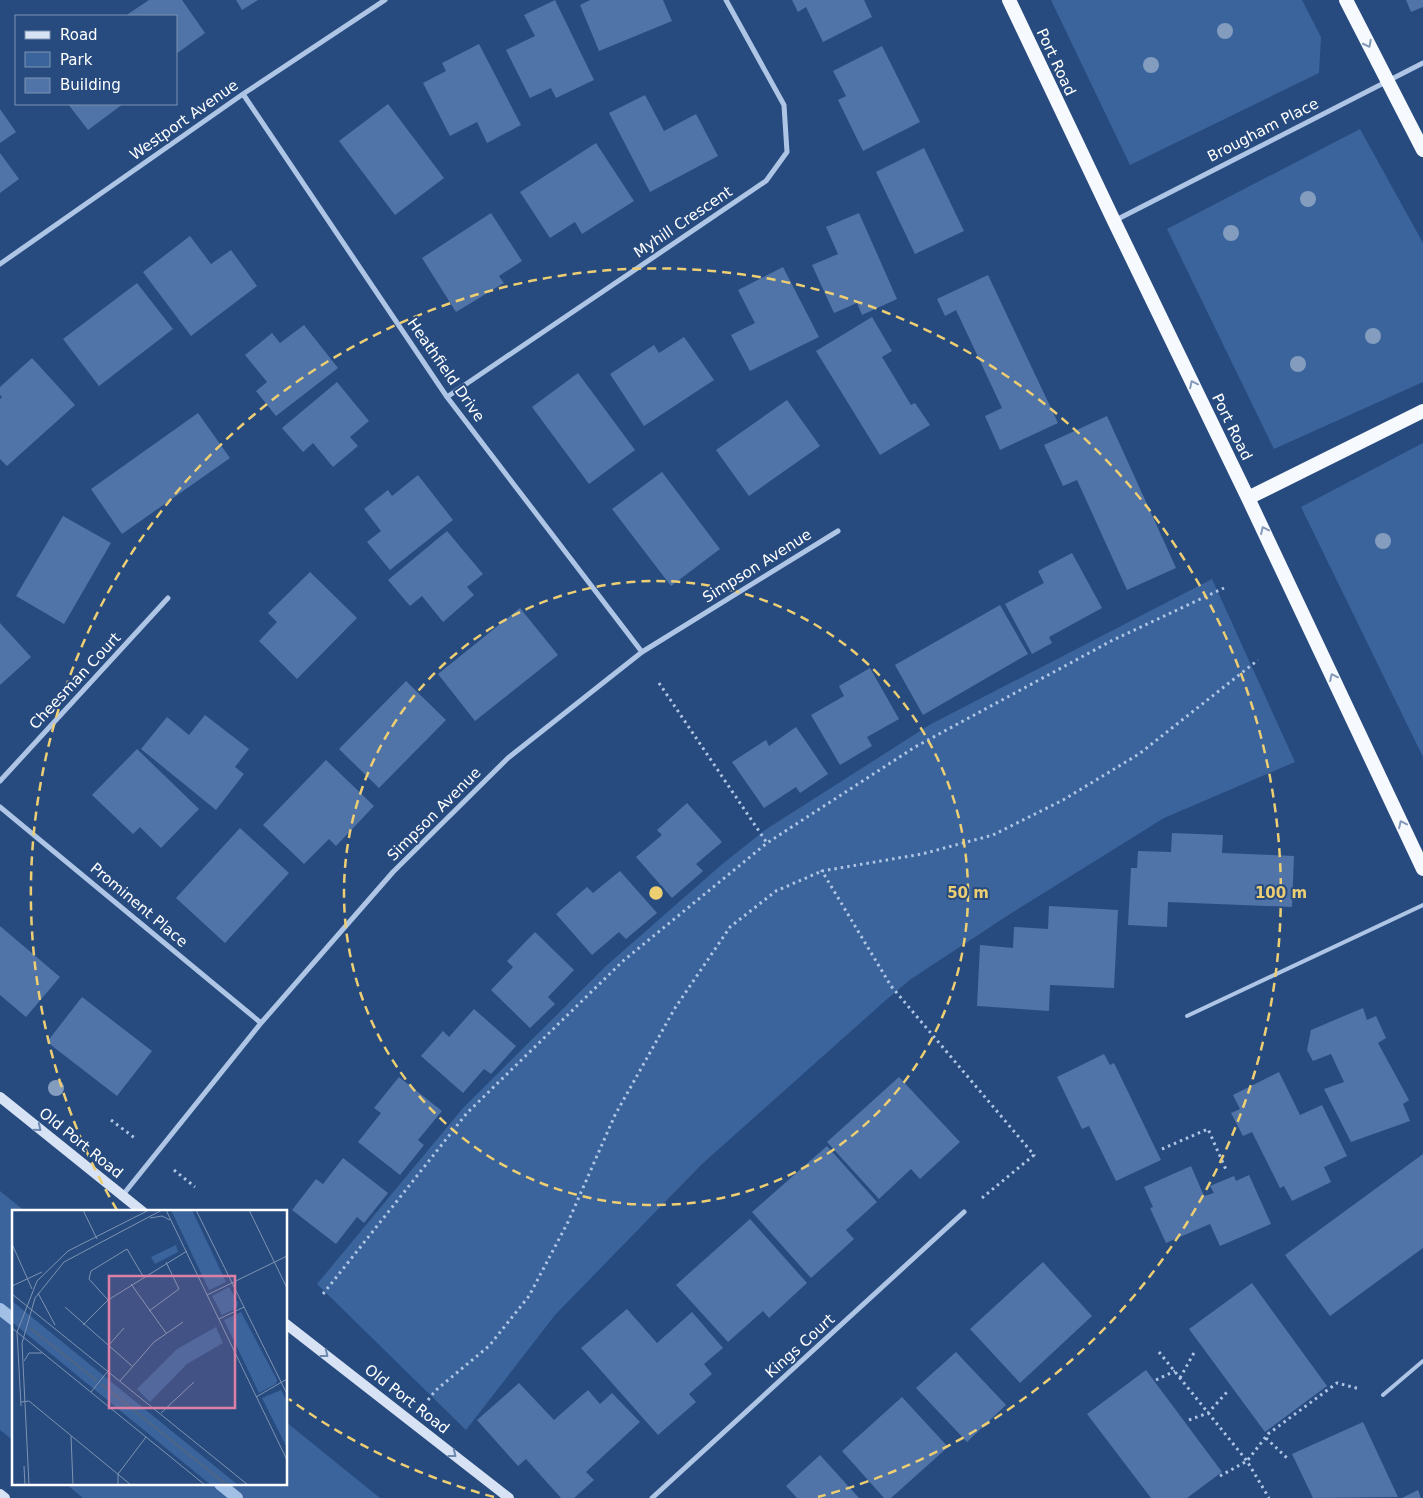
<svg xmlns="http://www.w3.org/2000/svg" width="1423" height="1498" font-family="'DejaVu Sans',sans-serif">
	<rect width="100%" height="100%" fill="#274b7f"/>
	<path fill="#3b649c" d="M 1051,0 L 1302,0 L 1321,37 L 1319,73 L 1130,165 Z
		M 1360,129 L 1423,243 L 1423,382 L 1274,449 L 1167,229 Z
		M 1423,443 L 1423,757 L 1301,507 Z
		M 1212,579 L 1295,762 L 1164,818 L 1010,914 L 911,979 L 886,1000 L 702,1164 L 555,1315 L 466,1430 L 317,1284 L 463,1108 L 606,966 L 720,866 L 765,830 L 931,724 Z
		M 0,1191 L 26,1212 L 14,1212 L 14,1441 L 0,1430 Z
		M 286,1422 L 380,1498 L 83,1498 L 66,1484 L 286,1484 Z"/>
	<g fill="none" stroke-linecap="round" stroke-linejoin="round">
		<path stroke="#a2bfe6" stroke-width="12" d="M 0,1309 L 14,1320
			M 220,1484 L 237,1498"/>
	</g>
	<path fill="#5074a7" d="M 149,0 L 182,0 L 205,33 L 176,54 L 176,16 L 125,16 Z
		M 236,0 L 258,0 L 242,10 Z
		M 555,0 L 594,80 L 556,98 L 551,88 L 530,98 L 506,50 L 535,36 L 524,15 Z
		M 590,0 L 663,0 L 672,21 L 599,51 L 580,5 Z
		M 792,0 L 864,0 L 872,17 L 823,42 L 806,7 L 798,12 Z
		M 1406,0 L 1423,0 L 1423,7 L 1411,12 Z
		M 479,44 L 521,125 L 487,143 L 477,122 L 450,136 L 423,83 L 446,71 L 442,63 Z
		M 882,46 L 920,122 L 863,151 L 838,100 L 846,96 L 833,71 Z
		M 645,95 L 664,131 L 696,114 L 718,156 L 650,192 L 609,113 Z
		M 68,104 L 123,104 L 88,130 Z
		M 388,104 L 444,178 L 395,215 L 339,141 Z
		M 0,109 L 16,132 L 0,143 Z
		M 596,143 L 634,201 L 582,234 L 575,222 L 550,238 L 520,192 Z
		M 924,148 L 964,231 L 915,254 L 876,172 Z
		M 0,153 L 19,179 L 0,193 Z
		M 491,213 L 522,261 L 499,276 L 504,283 L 456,312 L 422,258 Z
		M 859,213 L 897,299 L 862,315 L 857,303 L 834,313 L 812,265 L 838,254 L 826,227 Z
		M 190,236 L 211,264 L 231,250 L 257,286 L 191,336 L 143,272 Z
		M 783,267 L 819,337 L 750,371 L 731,335 L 755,323 L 738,290 Z
		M 988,275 L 1058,423 L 1000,450 L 985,416 L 1002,408 L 956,310 L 945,316 L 937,299 Z
		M 137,283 L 173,329 L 99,386 L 63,339 Z
		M 872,317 L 892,351 L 882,357 L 911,405 L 915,403 L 930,425 L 880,455 L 816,351 Z
		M 304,325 L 338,368 L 276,416 L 256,391 L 267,382 L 245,355 L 272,333 L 280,343 Z
		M 684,337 L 714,380 L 644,426 L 610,374 L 654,345 L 659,353 Z
		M 32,358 L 75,405 L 7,466 L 0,459 L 0,399 L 2,397 L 0,395 L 0,387 Z
		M 578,373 L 635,450 L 589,484 L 532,407 Z
		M 337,382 L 369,421 L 350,437 L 358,446 L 333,467 L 313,443 L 303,452 L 282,428 Z
		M 787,400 L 820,446 L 749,496 L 716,450 Z
		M 198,413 L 230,458 L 122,534 L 91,489 Z
		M 1107,416 L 1176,568 L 1127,590 L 1077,480 L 1063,486 L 1044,445 Z
		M 662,472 L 720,549 L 671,586 L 612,509 Z
		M 418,475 L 453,520 L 390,570 L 367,542 L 381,531 L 364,509 L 388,490 L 392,496 Z
		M 63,516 L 111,543 L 64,624 L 16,596 Z
		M 447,531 L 483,574 L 467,587 L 474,595 L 443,622 L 422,596 L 410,606 L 388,580 Z
		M 1072,553 L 1102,608 L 1049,637 L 1052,643 L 1032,654 L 1005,604 L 1044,583 L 1038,571 Z
		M 310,572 L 357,618 L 297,679 L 259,641 L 277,622 L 268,613 Z
		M 1000,605 L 1028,654 L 923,715 L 895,665 Z
		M 520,608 L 558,655 L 475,721 L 438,674 Z
		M 0,623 L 31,657 L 0,685 Z
		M 870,668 L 899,719 L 867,737 L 872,746 L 840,765 L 811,715 L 844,696 L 839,686 Z
		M 406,681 L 446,720 L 379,788 L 339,749 Z
		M 205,715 L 249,749 L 235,767 L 244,774 L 216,810 L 141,749 L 167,717 L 189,735 Z
		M 796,727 L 828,774 L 800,793 L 796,787 L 764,808 L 732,762 L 766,740 L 769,746 Z
		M 137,749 L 199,809 L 161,848 L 140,827 L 133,834 L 92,795 Z
		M 326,760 L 374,806 L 336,846 L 329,839 L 304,864 L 263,825 Z
		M 687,803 L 722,842 L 696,864 L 703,871 L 672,898 L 636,857 L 662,835 L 657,830 Z
		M 240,828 L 289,873 L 225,943 L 176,898 Z
		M 1172,833 L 1223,835 L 1222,853 L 1294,856 L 1292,907 L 1168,902 L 1167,927 L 1128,925 L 1131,868 L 1137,868 L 1138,851 L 1171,852 Z
		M 620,871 L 657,913 L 626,939 L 619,932 L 592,955 L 556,914 L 587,887 L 593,893 Z
		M 1049,906 L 1118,910 L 1114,988 L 1050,985 L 1049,1011 L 977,1006 L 980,945 L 1013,948 L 1014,927 L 1048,929 Z
		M 0,926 L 60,977 L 26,1017 L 0,995 Z
		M 535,932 L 574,970 L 548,997 L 555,1004 L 530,1028 L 491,990 L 513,967 L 507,961 Z
		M 82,997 L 152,1051 L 117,1096 L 47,1042 Z
		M 1363,1008 L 1367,1020 L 1376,1016 L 1386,1038 L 1378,1043 L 1409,1100 L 1403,1104 L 1410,1121 L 1351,1142 L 1324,1089 L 1344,1082 L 1331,1054 L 1313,1061 L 1307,1050 L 1311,1030 Z
		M 474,1009 L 516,1046 L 491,1074 L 484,1069 L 463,1093 L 421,1056 L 443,1031 L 449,1037 Z
		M 1104,1054 L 1110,1065 L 1114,1063 L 1161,1160 L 1116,1181 L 1089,1126 L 1082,1129 L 1057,1077 Z
		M 1279,1072 L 1300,1115 L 1322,1105 L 1347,1156 L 1324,1167 L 1331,1182 L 1292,1201 L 1284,1186 L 1280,1188 L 1252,1132 L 1243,1136 L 1231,1113 L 1240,1109 L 1233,1095 Z
		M 399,1077 L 442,1111 L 418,1140 L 424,1145 L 400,1175 L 358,1142 L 381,1113 L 374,1108 Z
		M 899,1077 L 960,1142 L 920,1179 L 911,1169 L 879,1199 L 827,1142 Z
		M 827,1146 L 877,1202 L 846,1230 L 854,1239 L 811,1278 L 752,1212 Z
		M 1423,1154 L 1423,1248 L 1330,1316 L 1285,1255 Z
		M 343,1158 L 388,1193 L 364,1223 L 357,1217 L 336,1244 L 292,1210 L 316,1179 L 323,1184 Z
		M 1191,1166 L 1204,1196 L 1214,1193 L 1210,1186 L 1234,1176 L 1236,1181 L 1249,1175 L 1271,1224 L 1220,1246 L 1210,1224 L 1166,1243 L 1150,1208 L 1153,1207 L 1144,1187 Z
		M 750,1219 L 807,1283 L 769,1318 L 763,1311 L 728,1342 L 676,1285 Z
		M 1043,1262 L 1092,1316 L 1020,1383 L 970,1329 Z
		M 1252,1283 L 1327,1386 L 1265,1432 L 1189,1329 Z
		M 627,1309 L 657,1343 L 692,1312 L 723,1348 L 704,1364 L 712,1374 L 689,1394 L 696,1402 L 658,1435 L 581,1348 Z
		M 956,1352 L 1006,1405 L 967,1442 L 916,1388 Z
		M 1146,1370 L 1222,1472 L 1187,1498 L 1151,1498 L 1087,1414 Z
		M 519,1383 L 554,1420 L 588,1390 L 600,1404 L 612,1393 L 640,1422 L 586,1472 L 594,1480 L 574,1498 L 561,1498 L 526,1459 L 518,1466 L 477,1420 Z
		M 902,1397 L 948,1447 L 891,1498 L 884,1498 L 842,1451 Z
		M 1363,1422 L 1398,1497 L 1313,1498 L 1292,1454 Z
		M 820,1455 L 859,1498 L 797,1498 L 786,1486 Z
		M 1418,1490 L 1421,1498 L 1402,1498 Z"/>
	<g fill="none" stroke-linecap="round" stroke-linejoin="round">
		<path stroke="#aec5e5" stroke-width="3" stroke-dasharray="2.5 4" stroke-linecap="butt" d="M 659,683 L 767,843
			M 111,1120 L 136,1139
			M 1162,1149 L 1208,1129 L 1227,1172
			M 174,1170 L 195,1187
			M 982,1198 L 1034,1155 L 891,986 L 822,871 L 922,854 L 993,835 L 1063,800 L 1139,754 L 1258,660
			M 323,1294 L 467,1113 L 623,961 L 767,843 L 915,747 L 1113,640 L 1224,588
			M 1159,1352 L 1247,1461 L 1269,1498
			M 1180,1378 L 1195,1351
			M 1156,1380 L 1175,1371
			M 428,1400 L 436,1390 L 489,1346 L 529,1296 L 568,1222 L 615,1115 L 675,1008 L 730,927 L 776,891 L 822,871
			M 1189,1420 L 1208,1413 L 1227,1392
			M 1266,1438 L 1288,1459
			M 1220,1476 L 1247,1461 L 1268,1434 L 1337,1383 L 1360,1389"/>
		<path stroke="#aec5e5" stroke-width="4" d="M 1187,1016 L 1423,905
			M 1383,1395 L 1423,1361"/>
		<path stroke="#aec5e5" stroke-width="5" d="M 243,94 L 447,397 L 642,652
			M 1114,221 L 1423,63
			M 0,264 L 243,94 L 385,0
			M 447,397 L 766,181 L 787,152 L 784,105 L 726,0
			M 0,781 L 168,598
			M 0,807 L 261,1023
			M 122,1196 L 261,1023 L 393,872 L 508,758 L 642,652 L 838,531
			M 652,1498 L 964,1212"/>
		<path stroke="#d7e3f5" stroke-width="10" d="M 0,1097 L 143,1212
			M 286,1324 L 509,1498
			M 0,1494 L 5,1498"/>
		<path stroke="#f6f9fe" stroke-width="14" d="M 1009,0 L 1114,221 L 1248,498 L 1423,869
			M 1346,0 L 1423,150
			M 1248,498 L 1423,411"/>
	</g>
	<g fill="#849dbf">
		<circle cx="1225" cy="31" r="8"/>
		<circle cx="1151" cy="65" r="8"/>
		<circle cx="1308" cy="199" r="8"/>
		<circle cx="1231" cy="233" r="8"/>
		<circle cx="1373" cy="336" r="8"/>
		<circle cx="1298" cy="364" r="8"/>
		<circle cx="1383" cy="541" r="8"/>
		<circle cx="56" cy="1088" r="8"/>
	</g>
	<defs><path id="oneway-chevron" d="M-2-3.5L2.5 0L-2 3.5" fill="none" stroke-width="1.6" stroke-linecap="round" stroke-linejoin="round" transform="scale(1.25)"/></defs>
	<g stroke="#8499b8">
		<use href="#oneway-chevron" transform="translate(1368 44) rotate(63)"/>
		<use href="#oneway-chevron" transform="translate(1193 384) rotate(-116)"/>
		<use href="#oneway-chevron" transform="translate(1264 530) rotate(-115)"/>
		<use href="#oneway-chevron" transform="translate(1333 677) rotate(-115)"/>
		<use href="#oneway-chevron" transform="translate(1402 824) rotate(-115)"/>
	</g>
	<g stroke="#6d88ae">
		<use href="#oneway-chevron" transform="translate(38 1128) rotate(39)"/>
		<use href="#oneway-chevron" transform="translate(325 1354) rotate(38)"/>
		<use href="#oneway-chevron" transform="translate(453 1454) rotate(38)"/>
	</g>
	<g fill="none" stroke="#edce73" stroke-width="2.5" stroke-dasharray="9 6">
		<circle cx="656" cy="893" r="312"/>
		<path d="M494 1497A625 625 0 0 1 289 1399M117 1210A625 625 0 1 1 818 1497"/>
	</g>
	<g text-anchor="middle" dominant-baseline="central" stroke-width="4" stroke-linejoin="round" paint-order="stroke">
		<g font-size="15" fill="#fff" stroke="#274b7f">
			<text transform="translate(1056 62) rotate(65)">Port Road</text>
			<text transform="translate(184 120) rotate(-35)">Westport Avenue</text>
			<text transform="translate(1263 130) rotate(-27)">Brougham Place</text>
			<text transform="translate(683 222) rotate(-34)">Myhill Crescent</text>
			<text transform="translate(446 370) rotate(55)">Heathfield Drive</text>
			<text transform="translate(1232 427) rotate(64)">Port Road</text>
			<text transform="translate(757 566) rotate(-32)">Simpson Avenue</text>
			<text transform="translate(75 681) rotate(-47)">Cheesman Court</text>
			<text transform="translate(434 814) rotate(-45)">Simpson Avenue</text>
			<text transform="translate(139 905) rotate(40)">Prominent Place</text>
			<text transform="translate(81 1143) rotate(39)">Old Port Road</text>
			<text transform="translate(800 1346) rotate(-42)">Kings Court</text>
			<text transform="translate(407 1399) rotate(38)">Old Port Road</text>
		</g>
	</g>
	<g transform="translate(12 1210)">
		<rect width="275" height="275" fill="#274b7f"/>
		<path d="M 159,0 L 180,0 L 214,72 L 197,80 ZM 164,35 L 166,42 L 143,54 L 139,47 ZM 217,77 L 226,93 L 225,98 L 210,105 L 200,86 ZM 0,91 L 226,275 L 199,275 L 0,112 ZM 229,102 L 265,170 L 264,174 L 247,183 L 212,110 ZM 204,117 L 211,133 L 175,154 L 138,192 L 125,179 L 165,139 ZM 269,180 L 275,191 L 275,238 L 250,188 Z" fill="#3b649c"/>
		<path fill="none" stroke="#4a648a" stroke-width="2.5" d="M 18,118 L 85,171M 89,174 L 215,275"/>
		<path fill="none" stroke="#7d93b2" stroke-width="1" d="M 71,0 L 85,29M 154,0 L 275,250M 184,0 L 275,184M 237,0 L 275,78M 138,8 L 150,6 L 158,10M 0,34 L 20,79M 119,74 L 154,123M 0,76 L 30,62M 26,83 L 43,115M 0,84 L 236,275M 195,85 L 275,46M 96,90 L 77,69 L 79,61 L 115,39 L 131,66M 53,97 L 120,156M 137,101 L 167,79 L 154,52M 207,109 L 232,97M 71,115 L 96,90 L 175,41M 0,118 L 193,275M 96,136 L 112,118M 12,151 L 17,143 L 30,143M 108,171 L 142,132 L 171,112M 79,182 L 96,161M 244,187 L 275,169M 9,192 L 17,191 L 119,275M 9,196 L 5,122 L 25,71 L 56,41 L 137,0M 149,203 L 182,172M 59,226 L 61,275M 12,256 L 13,275M 17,275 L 10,133 L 23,88 L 52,52 L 150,0M 106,275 L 106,264 L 134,227"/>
		<path fill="#dd80a5" fill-opacity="0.15" stroke="#dd80a5" stroke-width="2.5" d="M 97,66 L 223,66 L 223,198 L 97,198 Z"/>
		<rect width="275" height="275" fill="none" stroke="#fff" stroke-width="2.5"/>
	</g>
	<circle cx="656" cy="893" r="8" fill="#edce73" stroke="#274b7f" stroke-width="2.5"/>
	<g font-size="15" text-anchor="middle" font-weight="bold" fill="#edce73" stroke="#274b7f" stroke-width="4" stroke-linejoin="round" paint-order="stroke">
		<text x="968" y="898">50 m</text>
		<text x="1281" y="898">100 m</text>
	</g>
	<rect x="15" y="15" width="162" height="90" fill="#274b7f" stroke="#7d93b2"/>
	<rect x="25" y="31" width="25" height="8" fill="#d7e3f5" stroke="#7d93b2"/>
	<text x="60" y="40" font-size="15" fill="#ffffff">Road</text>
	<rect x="25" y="52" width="25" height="15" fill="#3b649c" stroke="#7d93b2"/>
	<text x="60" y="65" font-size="15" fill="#ffffff">Park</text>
	<rect x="25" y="78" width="25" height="15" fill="#5074a7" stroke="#7d93b2"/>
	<text x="60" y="90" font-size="15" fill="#ffffff">Building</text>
</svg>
